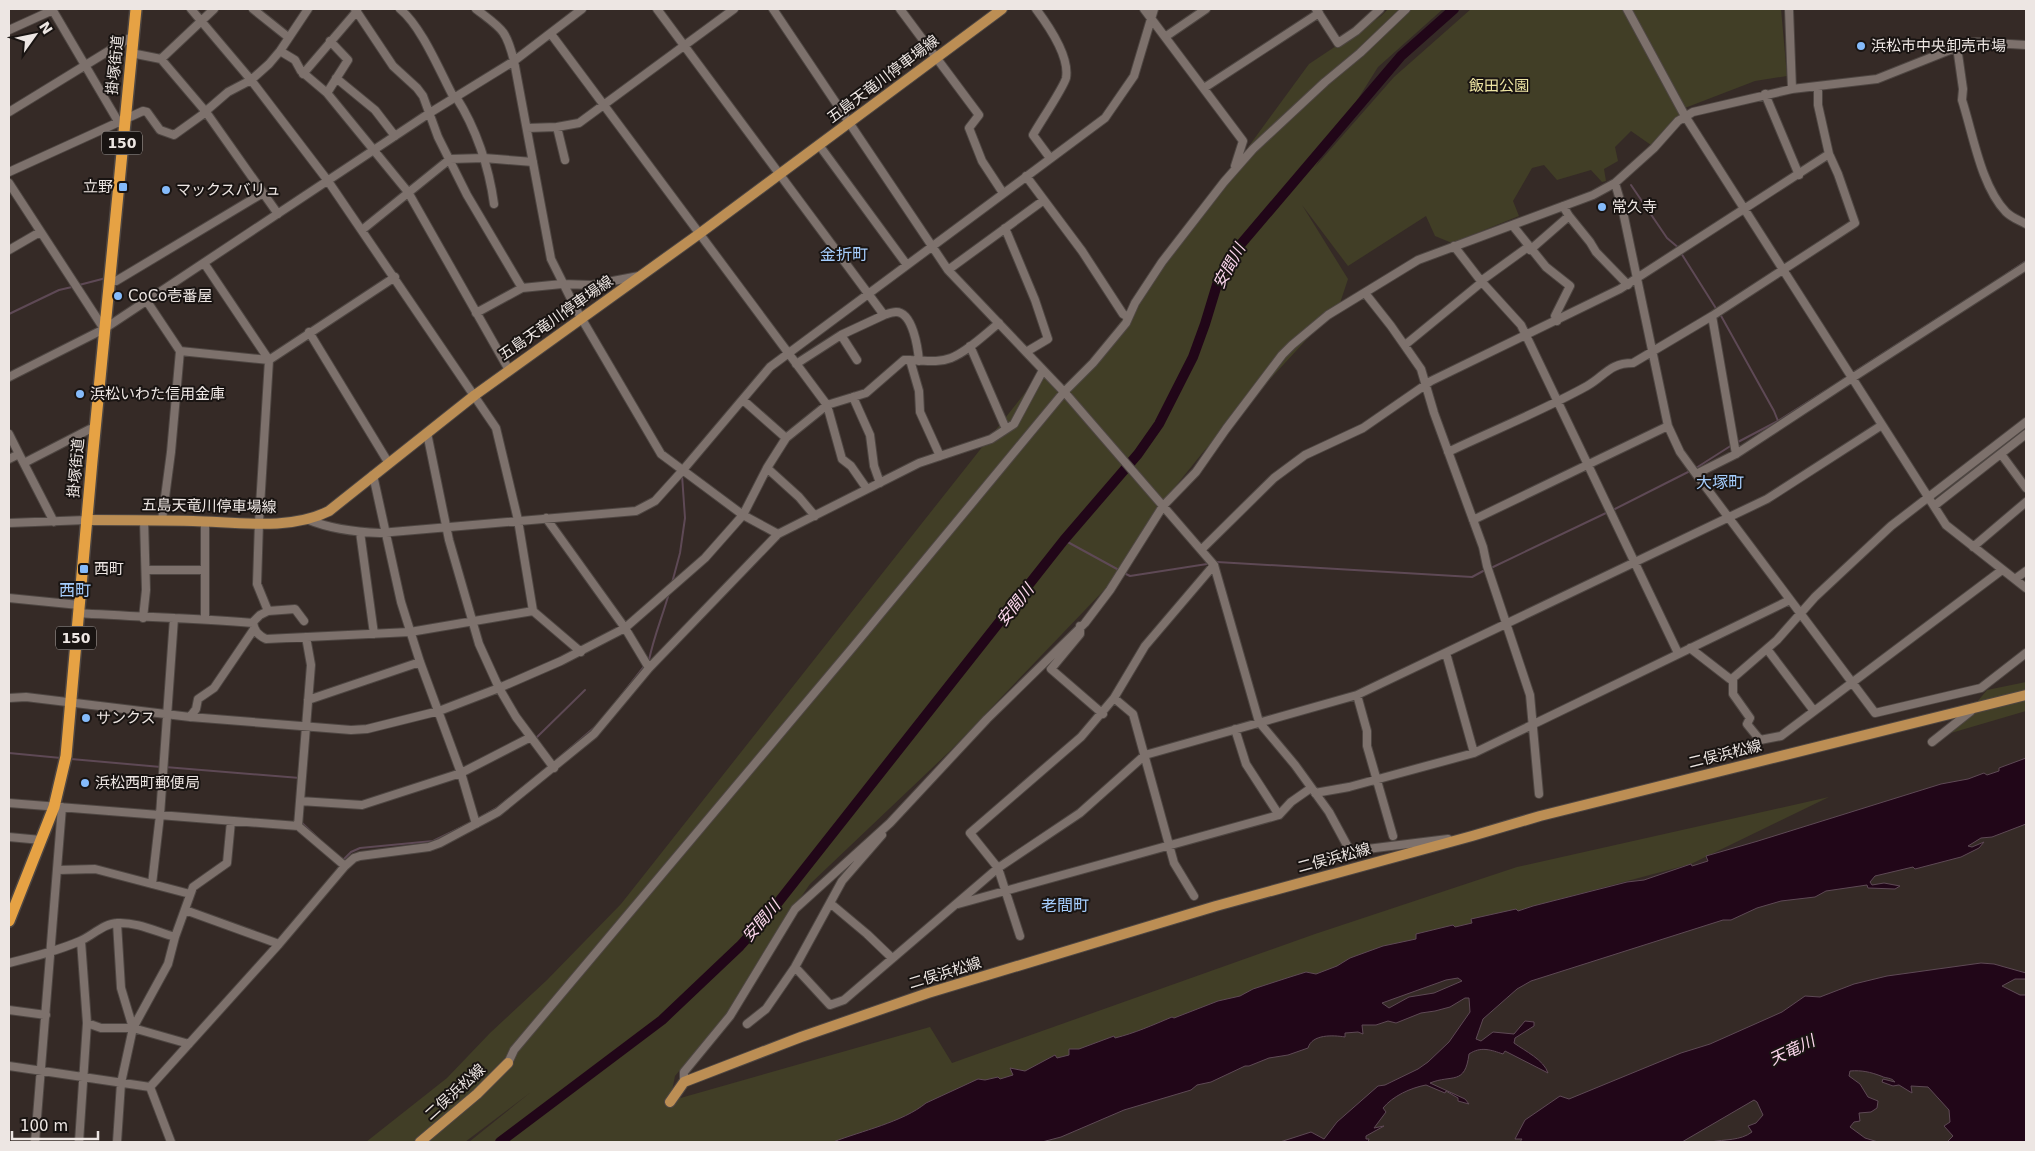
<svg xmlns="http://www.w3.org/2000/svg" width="2035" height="1151" font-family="'DejaVu Sans','Noto Sans JP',sans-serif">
	<rect width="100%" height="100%" fill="#352a26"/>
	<path fill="#413e26" d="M 1388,9 L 1443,9 L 1378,67 L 1315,167 L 1394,77 L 1471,9 L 1781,9 L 1787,76 L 1755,81 L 1677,111 L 1680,115 L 1651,145 L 1631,131 L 1615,147 L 1618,161 L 1604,169 L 1606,181 L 1602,182 L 1591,170 L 1557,180 L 1544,165 L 1532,168 L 1513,201 L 1519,216 L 1452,243 L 1435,236 L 1426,216 L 1348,266 L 1302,205 L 1348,279 L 1340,303 L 1204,451 L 1154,513 L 1107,587 L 950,751 L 810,884 L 783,923 L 726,1015 L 675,1076 L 670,1101 L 930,1027 L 952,1063 L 1315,934 L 1517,867 L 1829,797 L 1691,864 L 1556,900 L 835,1142 L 469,1142 L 531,1092 L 465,1142 L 366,1142 L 447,1078 L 490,1033 L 547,980 L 621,904 L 1043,370 L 1067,395 L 1309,64 L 1381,16 Z
		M 2026,682 L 2026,711 L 1951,733 L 1987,690 Z"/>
	<path fill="#210618" stroke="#5e4955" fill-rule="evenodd" d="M 2026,758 L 2026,824 L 1992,837 L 1981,838 L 1968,846 L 1972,847 L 1984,842 L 1979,848 L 1961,857 L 1915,869 L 1913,867 L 1875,876 L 1870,882 L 1872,885 L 1884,883 L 1900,886 L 1895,889 L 1868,888 L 1867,885 L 1826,891 L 1815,897 L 1781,901 L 1757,908 L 1731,920 L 1723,920 L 1531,981 L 1517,989 L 1483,1019 L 1476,1039 L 1481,1041 L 1493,1032 L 1514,1034 L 1525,1021 L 1534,1022 L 1534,1026 L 1515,1038 L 1514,1043 C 1525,1051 1544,1060 1548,1073 L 1505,1051 L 1503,1054 C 1491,1050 1481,1046 1469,1054 C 1465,1086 1452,1074 1430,1083 L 1465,1099 L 1469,1104 L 1458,1101 L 1458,1098 L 1446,1091 L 1445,1093 L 1426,1085 C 1410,1088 1393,1096 1383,1108 L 1386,1112 L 1374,1128 L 1384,1126 L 1366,1136 L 1366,1139 L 1369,1139 L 1368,1142 L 1280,1142 L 1311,1132 L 1324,1139 L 1337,1122 L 1378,1086 L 1385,1085 L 1418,1069 L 1428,1062 L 1449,1042 L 1470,1012 L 1469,998 L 1465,998 L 1450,1007 L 1435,1011 L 1421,1013 L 1396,1023 L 1388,1021 L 1376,1025 L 1362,1025 L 1363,1034 L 1358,1032 L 1345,1033 L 1345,1037 C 1333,1035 1312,1034 1308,1048 L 1288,1055 L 1269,1058 L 1249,1066 L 1245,1066 L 1211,1082 L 1197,1085 L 1191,1090 L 1124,1110 L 1061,1137 L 1042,1142 L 833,1142 C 861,1131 903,1122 926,1103 L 978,1079 L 985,1080 L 998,1077 L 1000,1079 L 1013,1075 L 1010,1068 L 1025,1071 L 1055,1055 L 1057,1058 L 1069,1055 L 1069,1049 L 1079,1049 L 1114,1036 L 1115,1038 C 1135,1033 1153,1025 1172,1017 L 1174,1018 L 1218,1001 L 1240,996 L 1253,989 L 1290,977 L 1306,972 L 1316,974 L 1337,966 L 1350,958 L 1383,946 L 1416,939 L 1416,934 L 1453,925 L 1455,927 L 1472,923 L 1471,919 L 1516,909 L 1518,911 L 1533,906 L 1627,882 L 1644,880 L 1691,864 L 1692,866 L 1708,861 L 1706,856 L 1758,841 L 1941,784 L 1968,779 L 1984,773 L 1987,775 L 1999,771 L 1999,768 ZM 1458,978 L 1462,981 L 1434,993 L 1409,997 L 1389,1008 L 1382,1003 L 1446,980 Z
		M 1981,963 L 1994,964 L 2026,973 L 2026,979 L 2015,979 L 2002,986 L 2020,995 L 2026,995 L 2026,1142 L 1947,1142 L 1953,1136 L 1944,1126 L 1950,1122 L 1949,1110 L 1928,1087 L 1911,1086 L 1912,1093 L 1899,1085 L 1893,1086 L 1882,1082 L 1883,1079 L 1895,1082 C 1891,1077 1887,1079 1881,1076 C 1870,1072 1862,1070 1850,1071 L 1849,1076 L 1860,1084 L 1868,1097 L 1878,1101 L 1877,1108 L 1871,1112 L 1859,1113 L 1860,1121 L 1854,1122 L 1850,1127 L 1865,1138 L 1878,1142 L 1711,1142 C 1725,1139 1740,1141 1752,1132 L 1748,1126 L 1756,1123 L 1763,1115 L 1757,1102 L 1754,1100 L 1682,1142 L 1520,1142 L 1522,1139 L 1515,1139 L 1525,1120 L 1560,1096 L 1569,1099 L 1681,1053 L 1710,1044 L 1782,1012 L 1805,996 L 1820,997 L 1854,984 L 1887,976 Z"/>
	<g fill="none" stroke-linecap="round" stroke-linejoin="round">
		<path stroke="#5e4955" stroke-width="2" d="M 1631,185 L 1667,238 L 1680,249
			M 1681,253 L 1717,310
			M 2005,275 L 2026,261
			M 79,285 L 106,278
			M 9,314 L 59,290 L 72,287
			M 1720,314 L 1774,411 L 1778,421
			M 1854,372 L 1968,299
			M 1736,443 L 1778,421 L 1825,391
			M 1696,468 L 1732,445
			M 1613,510 L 1692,470
			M 1064,540 L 1117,569
			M 1217,562 L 1472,577 L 1485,570
			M 1491,568 L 1606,513
			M 1126,574 L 1130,576 L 1207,564
			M 672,583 L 680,553 L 685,518 L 682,475
			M 649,660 C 654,636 663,615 669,593
			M 612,707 L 645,665
			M 535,739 L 585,690
			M 9,753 L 61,758
			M 71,759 L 161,767
			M 554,762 L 596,726
			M 165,767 L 300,778
			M 479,818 L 498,807 L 549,766
			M 301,822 L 319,839
			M 342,859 L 343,860 L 351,852 L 360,848 L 433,841 L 470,823"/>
		<path stroke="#210618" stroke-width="10" d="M 500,1142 L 662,1020 L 740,946 L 769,914 L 1064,540 L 1138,454 L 1159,424 L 1193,357 L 1205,324 L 1219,278 L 1241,244 L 1401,56 L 1454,9"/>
		<g stroke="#4e4642" stroke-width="10">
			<path id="minor" d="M 52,9 L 119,123
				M 191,9 L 251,80 L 328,181 L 496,428 L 518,520 L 533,611 L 581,652
				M 253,9 L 288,37
				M 355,9 L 393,66 L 417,88 L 423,96 L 438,137 L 467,195 L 522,288
				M 400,9 C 422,27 440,72 454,98
				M 476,9 C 502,29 506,29 514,61 L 551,259 L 576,309 L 661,454 L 743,515 L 778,534
				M 657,9 L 884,315 C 887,314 892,312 896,312 C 913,312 918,349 919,361
				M 773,9 L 948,270 L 1067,395 L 1214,565 L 1259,722 L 1295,765 L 1329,812 L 1349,849 L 1351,851 L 1448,839
				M 900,9 L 979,115 L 969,128 L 982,161 L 1003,193
				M 1036,9 C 1048,25 1070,56 1066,78 C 1064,87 1039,124 1033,135 L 1050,158
				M 1144,9 L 1243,141 L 1235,166
				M 1316,9 L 1338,43 L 1356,31 L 1380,9
				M 1627,9 L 1685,116 L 1946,525 L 2026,588
				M 1789,9 L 1792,89
				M 9,30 L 53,10
				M 551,34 L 827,405 L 842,459 L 851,466 L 867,489
				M 1165,37 L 1206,9
				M 1957,47 L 1963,89 L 1962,100 C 1973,134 1981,186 2006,212 C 2012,218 2019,220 2026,224
				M 280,51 L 295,60 L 301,71 L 327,93 L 408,192 L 509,370
				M 131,53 L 161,59 L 206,112 L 278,214
				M 161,59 L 214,9
				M 303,74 L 357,11
				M 336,78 L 375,110 L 395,136
				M 1204,88 L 1319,13
				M 327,93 L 348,60 L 330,41
				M 1765,94 L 1799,175
				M 456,97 C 476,128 489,167 494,204
				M 206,111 L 228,92 L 251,80 L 269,64 L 280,51 L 308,9
				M 9,112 L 133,36
				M 557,127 L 565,160
				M 527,128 L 557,127 L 579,123 L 734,9
				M 819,145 L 907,265
				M 9,172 L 143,111 L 147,112 L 160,130 L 174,135 L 206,112
				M 1026,176 L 1082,251 L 1123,314 L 1128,317
				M 9,183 L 104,329
				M 1615,183 L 1622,207 L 1668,426 L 1680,452 L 1696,474 L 1875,713 L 1981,688 L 2026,653
				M 1563,206 L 1569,216 L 1590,242 L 1596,252 L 1628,285
				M 1513,226 L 1546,267 L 1570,286 L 1555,316 L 1557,321
				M 1005,228 L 1035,300 L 1048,339 L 1026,352
				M 362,230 L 450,159 L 484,158 L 533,162
				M 1454,246 L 1481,281 L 1521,325 L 1678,653
				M 9,250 L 40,232
				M 1530,250 L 1569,216
				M 204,263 L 269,360 L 259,522 L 257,584 L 268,611 L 260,615 L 253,622 C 254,631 258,635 266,639 L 410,632 L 533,611
				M 948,270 L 1044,200
				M 109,281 L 116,281 L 263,193
				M 1481,281 L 1528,247
				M 1365,293 L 1391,326 L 1421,369 L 1434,413 L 1483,547 L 1487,566 L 1530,695 L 1539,794
				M 146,300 L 180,351 L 171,452 L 162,520
				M 476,313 L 522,288 L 562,284 L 592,285 L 639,276
				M 1712,316 L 1736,454
				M 309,332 L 388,462
				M 841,335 L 857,360
				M 1405,345 L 1482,282
				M 970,346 L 1006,429
				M 180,351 L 269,360 L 395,277
				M 910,360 L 919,391 L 920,412 L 940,456
				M 796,364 L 841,335 L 884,315
				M 9,377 L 104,329 L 428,114 L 514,61 L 582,9
				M 853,397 L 870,435 L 874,466 L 880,483
				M 743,400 L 786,438
				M 427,433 L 449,540 L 479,644 L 499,688 L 516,717 L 554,768
				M 9,434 L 19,454
				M 1448,452 C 1494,430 1542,411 1587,386 C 1605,376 1609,363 1633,363 L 1712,316 L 1855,223 L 1838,174 L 1829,154 L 1818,105 L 1818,86
				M 2001,454 L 2026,488
				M 9,459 L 19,454 L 54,522
				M 24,463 L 90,429 L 95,430
				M 767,468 L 799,497 L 815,516
				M 1696,474 L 1736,454 L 1852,378 L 2026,266
				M 373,475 L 401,602 L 420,662 L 461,773 L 476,824
				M 1934,506 L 2026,434
				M 546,518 L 625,628 L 649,668
				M 309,520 C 331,529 355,532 380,533 L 636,511 L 655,501 L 683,470 L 770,367 L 1105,118 L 1134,76 L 1154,9
				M 1473,520 L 1668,426
				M 205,521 L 205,619
				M 9,523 L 86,520
				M 360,532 L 374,634
				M 1973,547 L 2026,502
				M 1202,549 L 1274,478 L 1305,455 L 1363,428 L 1431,381 L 1620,289 L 1829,154
				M 146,570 L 204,570
				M 2002,570 L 1781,736 L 1760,740 L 1747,724 L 1750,718 L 1733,694 L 1733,678 L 1777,640 L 1815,597 L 1891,526 L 2026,422
				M 2015,579 L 2026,571
				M 9,598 L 79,605
				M 268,611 L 295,609 L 304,621
				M 78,613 C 137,617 195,618 253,623
				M 143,618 L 146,590 L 144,520
				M 1080,626 L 1080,634 L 1051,669 L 1103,714
				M 1690,648 L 1730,679 L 1733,678
				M 1767,649 L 1814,711
				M 1446,653 L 1474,753
				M 1357,695 L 1367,731 L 1367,746 L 1393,836
				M 9,698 L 26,697 L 190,717 L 351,730 L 367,729 L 439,711 L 499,688 L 561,661 L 625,628 L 705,558 L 743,515 L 767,468 L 786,438 L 827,405 L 866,393 L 904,360 C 919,359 936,364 951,358 C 968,351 984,335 999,323
				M 1114,698 L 1133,714 L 1174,863 L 1194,896
				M 308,700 L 420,662
				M 190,717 L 196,709 L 198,699 L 214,688 L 254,629
				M 1235,729 L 1246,764 L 1279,815
				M 1932,742 L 1971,711
				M 1315,793 L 1349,787 L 1474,753 L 1790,600
				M 300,801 L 362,805 L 461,773 L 531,737
				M 9,803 L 298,826 L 345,866
				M 298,826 L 311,665 L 306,637
				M 9,837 L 41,840
				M 58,870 L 95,869 L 190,894
				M 152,884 L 160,815 L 174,618
				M 830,903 L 867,934 L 892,958
				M 958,904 L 1279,815 L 1291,802 L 1311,788
				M 185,910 L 279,944
				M 117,923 L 121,988 L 133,1028
				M 1020,936 L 998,868 L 970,833 L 1081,737 L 1114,698 L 1145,646 L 1214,565
				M 81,941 L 87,1023
				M 9,963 C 33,957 57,951 80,941 C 92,936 104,923 118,923 C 137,922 157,932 175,937
				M 795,967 L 830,1005 L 844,1000 L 998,868 L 1080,813 L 1145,755 L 1357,695 L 1767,499 L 1882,425
				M 9,1010 L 46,1015
				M 747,1024 L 766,1009 L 795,967 L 842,881 L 882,835
				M 508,1063 L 514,1050 L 853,647 L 1064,392 L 1093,363 L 1126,323 L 1135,303 L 1162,262 L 1224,182 L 1253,149 L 1325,82 L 1360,53 L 1406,9
				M 9,1066 L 150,1087
				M 684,1082 L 684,1072 L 730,1016 L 795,909 L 890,823 L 987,719 L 1085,623 L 1110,590 L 1163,506 L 1196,472 L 1226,429 L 1282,355 L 1292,345 L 1328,315 L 1418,260 L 1593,195 L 1615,183 L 1654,148 L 1678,121 L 1693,112 L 1792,89 L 1877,79 L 1965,44 L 1976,42 L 2026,45
				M 150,1087 L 279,944 L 345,866 L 354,858 L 360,856 L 429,847 L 440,843 L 498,812 L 594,734 L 649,668 L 778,534 L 919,463 L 991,439 L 1014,424 L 1043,370
				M 150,1087 L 171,1142
				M 35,1142 L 62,807
				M 79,1142 L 87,1023 L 101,1028 L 133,1028 L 189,1044
				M 117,1142 L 121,1083 L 133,1028 L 168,964 L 175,937 L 193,887 L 227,863 L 231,821"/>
		</g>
		<g stroke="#4e4642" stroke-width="12">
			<path id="major" d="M 86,520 C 122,520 158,520 193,521 C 236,522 290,531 329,511 L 475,395 L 699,234 L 1002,9
				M 670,1102 L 684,1082 L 801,1037 L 928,993 L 1216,906 L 1472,836 L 1540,816 L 2026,695
				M 420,1142 L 477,1094 L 508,1063"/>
		</g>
		<g stroke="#4e4642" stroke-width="14">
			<path id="highway" d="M 9,921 L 54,807 L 66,756 L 92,461 L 136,9"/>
		</g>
		<use href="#minor" stroke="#7d716c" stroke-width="8"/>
		<use href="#major" stroke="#bc8e54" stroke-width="10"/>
		<use href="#highway" stroke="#e6a244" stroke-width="11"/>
	</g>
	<g fill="#85bbfb" stroke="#191412" stroke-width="2">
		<circle cx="1861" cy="46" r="5"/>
		<rect x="118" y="182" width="10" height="10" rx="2.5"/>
		<circle cx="166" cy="190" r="5"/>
		<circle cx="1602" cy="207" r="5"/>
		<circle cx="118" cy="296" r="5"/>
		<circle cx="80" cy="394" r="5"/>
		<rect x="79" y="564" width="10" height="10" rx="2.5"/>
		<circle cx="86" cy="718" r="5"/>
		<circle cx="85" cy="783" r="5"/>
	</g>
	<g text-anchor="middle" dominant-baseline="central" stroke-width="4" stroke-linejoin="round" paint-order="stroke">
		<g fill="#191412" stroke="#ada7a4" stroke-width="1">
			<rect x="102" y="131.5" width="40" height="23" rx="4"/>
			<rect x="56" y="626.5" width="40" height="23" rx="4"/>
		</g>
		<g font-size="14" font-weight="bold" fill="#ede6e3">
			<text x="122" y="143">150</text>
			<text x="76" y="638">150</text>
		</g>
		<g font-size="15" fill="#ede6e3" stroke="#191412" text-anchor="start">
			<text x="1871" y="46">浜松市中央卸売市場</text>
			<text x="113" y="187" text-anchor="end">立野</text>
			<text x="176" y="190">マックスバリュ</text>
			<text x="1612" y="207">常久寺</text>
			<text x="128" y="296">CoCo壱番屋</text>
			<text x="90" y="394">浜松いわた信用金庫</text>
			<text x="94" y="569">西町</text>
			<text x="96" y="718">サンクス</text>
			<text x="95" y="783">浜松西町郵便局</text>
		</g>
		<g font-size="15" fill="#ede6e3" stroke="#191412">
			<text transform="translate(115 65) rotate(-84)">掛塚街道</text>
			<text transform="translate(883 79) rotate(-37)">五島天竜川停車場線</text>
			<text transform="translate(556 318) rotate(-35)">五島天竜川停車場線</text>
			<text transform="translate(76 468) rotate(-85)">掛塚街道</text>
			<text transform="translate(209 506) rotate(1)">五島天竜川停車場線</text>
			<text transform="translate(1725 754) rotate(-14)">二俣浜松線</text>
			<text transform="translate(1334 858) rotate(-15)">二俣浜松線</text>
			<text transform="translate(945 973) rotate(-17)">二俣浜松線</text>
			<text transform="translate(455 1092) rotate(-42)">二俣浜松線</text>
		</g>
		<g font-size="15" fill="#ede4a3" stroke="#191412">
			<text x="1499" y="86">飯田公園</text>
		</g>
		<g font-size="16" fill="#a5cdfd" stroke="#191412">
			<text x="844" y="254">金折町</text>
			<text x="1720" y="482">大塚町</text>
			<text x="75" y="590">西町</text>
			<text x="1065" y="905">老間町</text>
		</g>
		<g font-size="16" font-style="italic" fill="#fed8ee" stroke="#191412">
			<text transform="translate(1229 266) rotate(-61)">安間川</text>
			<text transform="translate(1015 605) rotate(-51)">安間川</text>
			<text transform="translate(761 921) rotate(-49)">安間川</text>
			<text transform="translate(1792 1050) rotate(-25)">天竜川</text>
		</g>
	</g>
	<rect width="2035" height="1151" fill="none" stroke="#ede6e3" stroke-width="20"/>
	<g transform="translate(35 35) rotate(57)" stroke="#191412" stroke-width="4" paint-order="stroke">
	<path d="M0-4L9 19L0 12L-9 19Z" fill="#ede6e3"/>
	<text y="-8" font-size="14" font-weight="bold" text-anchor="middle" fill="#ede6e3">N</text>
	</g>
	<path d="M12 1131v8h86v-8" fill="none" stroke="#ede6e3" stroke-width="2.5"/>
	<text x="20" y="1131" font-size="15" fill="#ede6e3" stroke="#191412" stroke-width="4" paint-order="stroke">100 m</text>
</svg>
